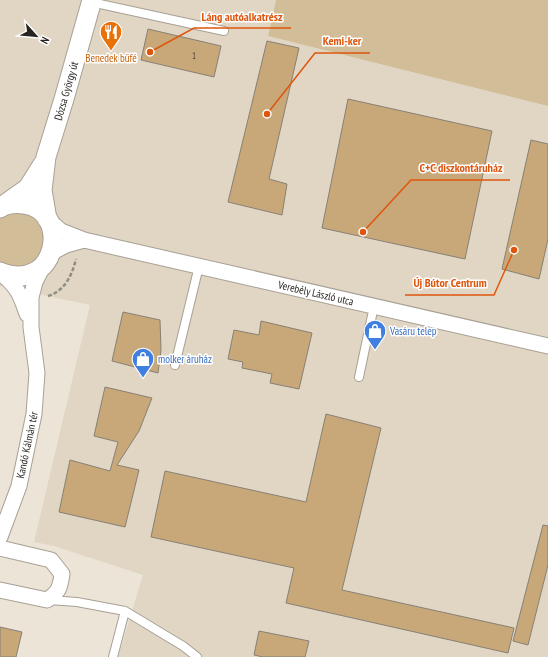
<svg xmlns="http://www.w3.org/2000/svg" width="548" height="657" font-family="'PT Sans Narrow',sans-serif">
	<rect width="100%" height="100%" fill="#ebe4d7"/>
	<path fill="#e1d6c4" d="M 0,0 L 276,0 L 268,36 L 548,106 L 548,657 L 118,657 L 143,575 L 54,546 L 34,542 L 90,305 L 0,286 Z"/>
	<path fill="#d1be98" d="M 276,0 L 548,0 L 548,106 L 268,36 Z
		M 2,213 L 31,213 L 44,228 L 45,247 L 35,262 L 17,268 L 0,263 L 0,215 Z"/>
	<path fill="#c8a879" stroke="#878075" d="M 148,29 L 221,46 L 214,77 L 141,60 Z
		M 267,41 L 299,48 L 269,179 L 287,184 L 282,215 L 228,202 Z
		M 348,99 L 492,131 L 465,259 L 322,228 Z
		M 531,140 L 548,144 L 548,239 L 539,279 L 502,269 Z
		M 123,312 L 160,320 L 161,350 L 158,373 L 112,361 Z
		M 261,321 L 312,333 L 299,389 L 270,383 L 272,374 L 242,368 L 243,362 L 228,359 L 234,330 L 259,335 Z
		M 105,387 L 152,398 L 139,431 L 117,465 L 139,470 L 125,527 L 59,512 L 70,460 L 110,471 L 118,442 L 94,436 Z
		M 326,414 L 381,428 L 342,590 L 514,628 L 508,653 L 286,603 L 294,568 L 151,537 L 165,471 L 306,502 Z
		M 543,525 L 548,526 L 548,565 L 528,645 L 513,641 Z
		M 0,627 L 22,632 L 16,657 L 0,657 Z
		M 259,631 L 309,641 L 305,657 L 263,657 L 254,655 Z"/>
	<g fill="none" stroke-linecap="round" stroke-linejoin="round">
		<g stroke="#a7a094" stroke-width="10">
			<path id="service" d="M 91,2 L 224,31
				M 175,365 L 199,266
				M 359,377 L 374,306
				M 49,600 L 77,602 L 125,611 L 113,657
				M 125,611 L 183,646 L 197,657"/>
		</g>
		<g stroke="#a7a094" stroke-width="17">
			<path id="minor" d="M 47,219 L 61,231 L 84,240 L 548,346
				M 51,253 L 66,245 L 84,240
				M 1,273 C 17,287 20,293 27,314
				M 0,537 L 19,486 L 34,414 L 37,373 L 31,327 L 31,297 L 35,282 L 44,264
				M 0,548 L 51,560 L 62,574 C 60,588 59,592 47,600 L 0,590"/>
		</g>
		<g stroke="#a7a094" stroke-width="21">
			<path id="tertiary" d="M 4,205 L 28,188 L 43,164
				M 0,208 C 7,203 15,203 24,204 C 72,210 58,295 0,272
				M 47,219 L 42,190 L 46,157 L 64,99 L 92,0"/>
		</g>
		<path stroke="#928e84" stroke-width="2.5" stroke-dasharray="4 2" stroke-linecap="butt" d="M 48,296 C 65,291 72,275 76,259"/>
		<use href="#service" stroke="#fff" stroke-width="8"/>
		<use href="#minor" stroke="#fff" stroke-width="15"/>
		<use href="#tertiary" stroke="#fff" stroke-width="19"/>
	</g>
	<defs>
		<g id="restaurant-pin" transform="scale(1.15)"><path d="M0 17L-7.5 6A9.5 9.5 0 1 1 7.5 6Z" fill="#e8710a" stroke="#fff"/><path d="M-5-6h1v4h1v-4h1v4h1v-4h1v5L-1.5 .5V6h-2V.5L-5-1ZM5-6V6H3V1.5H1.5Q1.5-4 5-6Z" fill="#fff"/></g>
		<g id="shop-pin" transform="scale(1.15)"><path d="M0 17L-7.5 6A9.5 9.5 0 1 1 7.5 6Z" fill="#3f7fe0" stroke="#fff"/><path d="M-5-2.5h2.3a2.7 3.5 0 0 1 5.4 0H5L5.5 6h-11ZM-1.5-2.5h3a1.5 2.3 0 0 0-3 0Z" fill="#fff"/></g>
	</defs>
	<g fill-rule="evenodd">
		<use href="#restaurant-pin" x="111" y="32"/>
		<use href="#shop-pin" x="375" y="331"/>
		<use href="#shop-pin" x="143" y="359"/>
	</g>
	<g text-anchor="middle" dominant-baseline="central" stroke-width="3" stroke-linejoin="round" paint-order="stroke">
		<g font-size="9" fill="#4f4636">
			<text x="194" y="55">1</text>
		</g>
		<g font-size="11" fill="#c56008" stroke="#fff">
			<text x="111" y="58">Benedek büfé</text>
		</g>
		<g font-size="11" fill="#272520" stroke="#fff">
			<text transform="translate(66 91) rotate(-74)">Dózsa György út</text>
			<text transform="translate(316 293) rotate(13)">Verebély László utca</text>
			<text transform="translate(27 445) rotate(-78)">Kandó Kálmán tér</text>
		</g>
		<g font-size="11" fill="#366cbe" stroke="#fff" text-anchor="start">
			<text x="390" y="331">Vasáru telep</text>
			<text x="158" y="359">molker áruház</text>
		</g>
	</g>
	<path fill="none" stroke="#de560d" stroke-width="1.5" d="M150 52L194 28H291M267 114L315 53H370M363 232L411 180H510M514 250L494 295H405"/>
	<g fill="#de560d" stroke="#fff" stroke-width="1.5">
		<circle cx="150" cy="52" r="4"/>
		<circle cx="267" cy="114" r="4"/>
		<circle cx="363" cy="232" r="4"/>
		<circle cx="514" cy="250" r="4"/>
	</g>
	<g font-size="12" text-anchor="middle" font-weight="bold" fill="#de560d" stroke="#fff" stroke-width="3" stroke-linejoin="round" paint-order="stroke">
		<text x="242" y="21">Láng autóalkatrész</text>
		<text x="342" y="45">Kemi-ker</text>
		<text x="461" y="172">C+C diszkontáruház</text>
		<text x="450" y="287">Új Bútor Centrum</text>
	</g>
	<g transform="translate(36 36) rotate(117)" stroke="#ffffff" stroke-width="3" paint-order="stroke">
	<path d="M0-3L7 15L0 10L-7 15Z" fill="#272520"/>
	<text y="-6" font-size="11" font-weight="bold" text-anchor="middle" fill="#272520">N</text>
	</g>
</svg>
